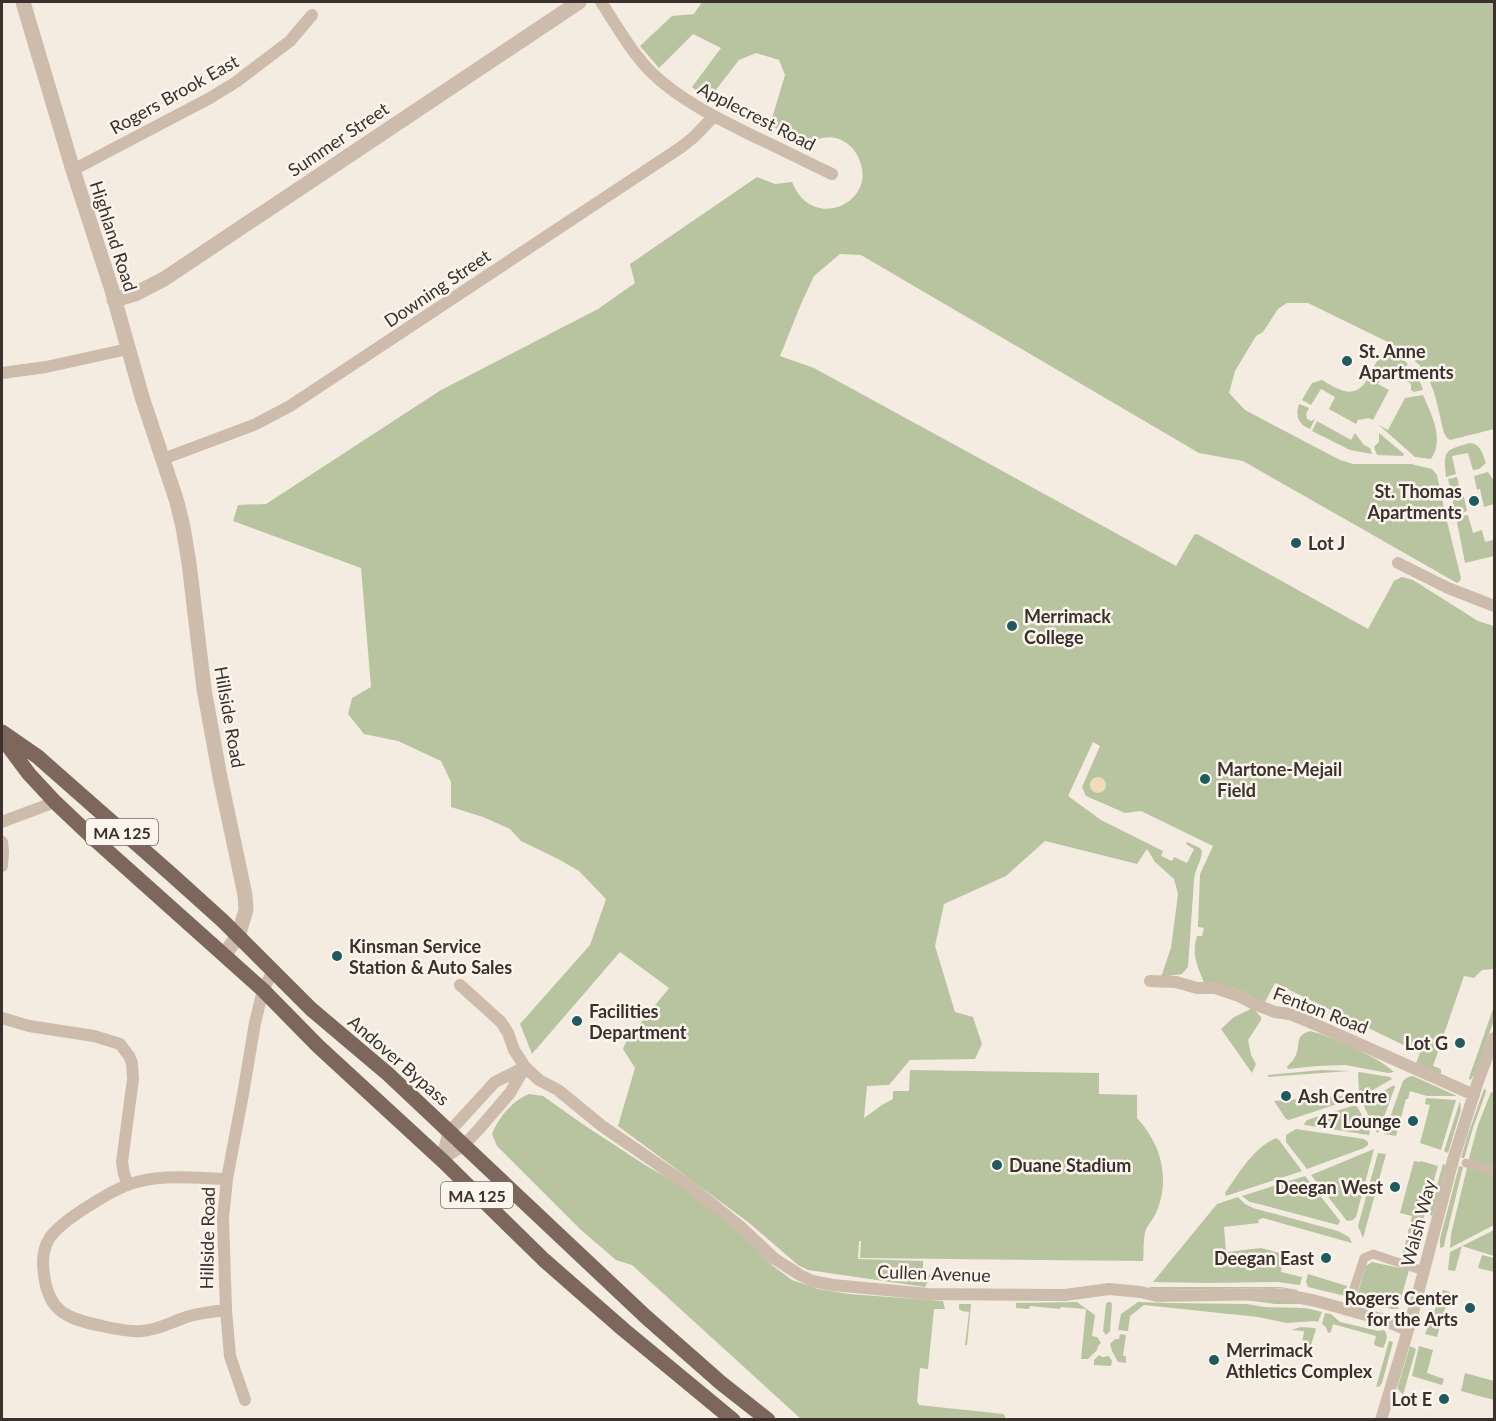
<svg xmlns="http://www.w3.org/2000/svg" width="1496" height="1421" font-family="Lato,sans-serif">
	<rect width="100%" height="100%" fill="#f4ebe1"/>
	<path fill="#b8c4a0" d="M 702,2 L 1494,2 L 1494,429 L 1450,440 L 1447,438 L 1444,433 C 1439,414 1436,391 1426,374 C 1419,362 1405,353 1394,345 L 1308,303 L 1287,303 L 1278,309 L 1263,332 L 1256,336 L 1235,371 L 1229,393 L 1245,410 L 1340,460 L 1353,464 L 1411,464 L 1432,469 L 1437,475 L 1445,513 L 1461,578 L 1460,581 L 1457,583 L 1243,461 L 1199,453 L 861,255 L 840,254 L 814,276 L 801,304 L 780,356 L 814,368 L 1176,566 L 1194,535 L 1197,534 L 1368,629 L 1394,581 L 1402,577 L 1413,580 L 1478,621 L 1494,626 L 1494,969 L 1482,970 L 1474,978 L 1464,976 L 1433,1066 L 1441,1069 L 1441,1073 L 1439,1074 L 1416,1063 L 1420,1053 L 1275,983 L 1264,1004 C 1241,989 1232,984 1205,985 C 1198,967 1191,955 1197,936 L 1202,936 L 1204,928 L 1198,927 L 1200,874 L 1213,846 L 1141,811 L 1125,813 L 1086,796 L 1082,787 L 1100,746 L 1093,742 L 1068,796 L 1101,820 L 1163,851 L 1161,856 L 1172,861 L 1174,857 L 1187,863 L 1194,849 L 1186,844 L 1187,842 L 1200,848 L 1202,851 C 1202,860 1195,869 1194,880 L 1188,967 L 1182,974 L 1161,977 L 1171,948 L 1178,894 L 1174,879 L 1155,862 L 1147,849 L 1137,864 L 1045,841 L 1006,876 L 944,904 L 935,946 L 955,1012 L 973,1017 L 982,1044 L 975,1059 L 910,1060 L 889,1085 L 867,1086 L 864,1118 L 882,1105 L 893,1099 L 893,1091 L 909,1091 L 910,1070 L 1099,1073 L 1099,1094 L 1137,1095 L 1137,1118 C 1161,1144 1171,1179 1156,1213 C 1153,1220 1146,1226 1145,1233 C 1143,1242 1144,1252 1143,1261 L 860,1258 L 861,1241 L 859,1241 L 858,1259 L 923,1261 L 923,1273 L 931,1275 L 925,1287 L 808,1270 L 798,1265 L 748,1222 L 618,1126 L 635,1068 L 623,1049 L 627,1040 L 669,988 L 620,952 L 532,1054 L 520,1024 L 590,945 L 606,899 L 579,871 L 558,859 L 521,841 L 510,829 L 483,817 L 451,807 L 451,782 L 441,761 L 398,741 L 364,734 L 348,714 L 352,698 L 371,687 L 361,568 L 233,521 L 238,505 L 266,504 L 441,390 L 598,309 L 635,283 L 630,264 L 757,177 L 775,184 L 792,182 C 795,189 799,196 805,201 C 831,222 871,197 861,165 C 859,157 855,150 849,145 C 834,133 822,137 806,144 L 770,125 L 785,75 L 779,60 L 756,53 L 739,60 L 708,100 L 692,87 L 721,48 L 693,34 L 659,68 L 640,46 L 672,16 L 694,14 Z
		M 1387,351 C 1396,350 1402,358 1408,364 L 1399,377 L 1386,369 L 1378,384 L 1389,390 L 1373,420 L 1369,418 L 1358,420 L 1356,424 L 1329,409 L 1335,397 L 1321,389 L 1311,405 L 1302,400 L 1312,383 L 1322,380 C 1328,383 1336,389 1344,391 C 1370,397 1370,360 1387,351 Z
		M 1410,367 L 1421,384 L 1423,390 L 1414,392 L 1411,390 L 1411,384 L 1404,379 Z
		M 1423,395 C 1431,414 1445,439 1431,459 L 1415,457 L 1379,425 L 1388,430 L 1405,398 Z
		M 1299,404 L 1309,408 L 1306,414 L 1307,419 L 1311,421 L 1315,419 L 1310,429 C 1298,424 1295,416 1299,404 Z
		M 1317,421 L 1351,440 L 1355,433 L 1364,445 L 1370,448 L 1372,454 L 1350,450 L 1312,431 Z
		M 1379,433 L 1404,454 L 1403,456 L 1377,455 L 1374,447 L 1379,442 Z
		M 1470,443 C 1481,444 1483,455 1486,463 L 1479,469 L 1473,470 L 1468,453 L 1452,456 L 1456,474 L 1446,477 C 1443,450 1445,450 1470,443 Z
		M 1488,472 L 1494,481 L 1494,504 L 1484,507 L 1480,489 L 1477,490 L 1474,476 Z
		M 1457,477 L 1461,493 L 1463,493 L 1467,511 L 1459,514 L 1455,512 L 1448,479 Z
		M 1468,515 L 1473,533 L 1482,530 L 1485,542 L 1493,540 L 1494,556 L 1465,563 L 1456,517 Z
		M 1494,1006 L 1494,1020 L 1475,1074 L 1470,1080 L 1469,1078 Z
		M 1253,1008 L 1261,1017 L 1261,1020 L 1248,1040 L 1251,1055 L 1256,1064 L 1252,1073 L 1221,1029 L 1234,1017 Z
		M 1310,1031 C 1329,1035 1380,1058 1394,1072 L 1388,1073 L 1345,1065 L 1317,1066 L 1288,1069 L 1287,1067 C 1290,1063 1294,1060 1296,1055 C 1301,1043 1294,1036 1310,1031 Z
		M 1322,1070 L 1350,1071 L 1268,1077 L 1268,1075 Z
		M 1359,1072 L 1390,1077 L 1392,1079 L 1364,1095 L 1361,1095 L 1359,1093 L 1358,1073 Z
		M 1413,1076 L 1457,1096 L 1427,1096 L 1410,1091 L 1408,1099 L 1406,1099 L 1396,1136 L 1384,1134 L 1403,1081 L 1408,1077 Z
		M 1394,1085 L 1395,1087 L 1379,1131 L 1377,1133 L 1363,1104 L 1365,1102 Z
		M 1484,1089 L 1486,1090 L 1486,1092 L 1473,1128 L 1465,1156 L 1464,1158 L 1461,1158 L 1467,1137 Z
		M 1491,1092 L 1494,1093 L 1494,1168 L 1470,1160 L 1469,1158 L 1478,1125 Z
		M 529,1094 L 543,1096 L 584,1125 L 645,1165 L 680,1185 L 747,1238 L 773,1266 L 792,1280 L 818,1289 L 849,1294 L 943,1301 L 945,1309 L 934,1309 L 928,1369 L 920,1368 L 917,1401 L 919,1405 L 1003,1414 L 1005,1416 L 1005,1419 L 801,1419 L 632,1265 L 616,1260 L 581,1230 L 497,1146 L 492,1134 C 499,1117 512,1101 529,1094 Z
		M 1352,1095 L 1352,1099 L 1289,1120 L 1286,1119 L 1274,1101 Z
		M 1426,1098 L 1456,1100 L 1441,1150 L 1420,1143 L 1430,1105 L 1425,1104 Z
		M 1460,1101 L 1461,1110 L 1448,1153 L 1444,1151 Z
		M 1352,1106 L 1356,1106 L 1358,1108 L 1370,1131 L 1369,1135 L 1305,1125 L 1304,1124 L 1307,1120 Z
		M 1296,1129 L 1364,1139 L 1368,1142 L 1368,1145 L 1364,1148 L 1307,1169 L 1286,1142 L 1286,1135 Z
		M 1276,1138 L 1279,1140 L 1302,1171 L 1226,1196 L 1225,1193 C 1240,1172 1252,1149 1276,1138 Z
		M 1374,1149 L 1356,1217 L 1353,1220 L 1347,1221 L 1311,1175 Z
		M 1378,1153 L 1386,1154 L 1363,1238 L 1358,1226 Z
		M 1414,1161 L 1420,1162 L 1421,1161 L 1438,1166 L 1412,1260 L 1402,1257 L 1412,1216 L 1400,1213 Z
		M 1443,1164 L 1446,1165 L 1432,1216 L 1429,1214 Z
		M 1459,1166 L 1463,1167 L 1445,1241 L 1444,1247 L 1440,1248 L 1440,1239 Z
		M 1468,1167 L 1494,1175 L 1494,1225 L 1450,1248 L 1451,1234 L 1467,1168 Z
		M 1305,1176 L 1340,1221 L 1338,1225 L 1259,1204 L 1250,1202 L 1242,1196 Z
		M 1238,1197 L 1245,1204 L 1253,1208 L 1338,1231 L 1349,1237 L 1352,1243 L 1263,1218 L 1258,1220 L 1259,1223 L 1224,1227 L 1226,1252 L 1261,1248 L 1283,1254 L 1281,1272 L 1302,1277 L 1300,1285 L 1278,1282 L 1209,1283 L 1153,1282 L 1217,1204 Z
		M 1494,1230 L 1494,1256 L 1462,1246 L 1455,1271 L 1448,1270 L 1450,1252 Z
		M 1482,1255 L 1494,1258 L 1494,1272 L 1478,1268 Z
		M 1372,1262 L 1409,1270 L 1398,1309 L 1392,1309 L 1356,1299 L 1366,1266 Z
		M 1308,1274 L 1347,1286 L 1345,1296 L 1308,1287 L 1306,1281 Z
		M 1150,1287 L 1280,1287 L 1298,1290 L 1297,1291 L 1279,1288 L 1161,1290 L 1148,1289 Z
		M 1443,1290 L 1450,1292 L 1437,1337 L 1425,1334 Z
		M 1281,1299 L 1304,1304 L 1275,1304 L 1245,1300 Z
		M 1077,1302 L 1095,1315 L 1092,1336 L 1097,1337 L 1101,1343 L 1098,1346 L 1097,1350 L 1088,1359 L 1081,1359 L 1086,1309 L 1061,1307 L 1060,1309 L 1030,1306 L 1029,1309 L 1016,1308 L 1016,1303 Z
		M 1108,1302 L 1111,1302 L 1112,1305 L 1110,1331 L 1106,1335 L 1103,1331 L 1106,1304 Z
		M 1138,1302 L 1169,1303 L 1246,1304 L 1265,1307 L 1305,1308 L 1322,1312 L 1318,1322 L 1314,1321 L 1287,1323 L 1258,1317 L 1144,1305 L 1130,1316 L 1128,1331 L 1118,1330 L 1121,1314 Z
		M 959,1304 L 970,1304 L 971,1305 L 967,1345 L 965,1345 L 969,1312 L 962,1311 L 959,1309 Z
		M 1325,1313 L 1331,1314 L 1340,1322 L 1378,1331 L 1384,1330 C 1389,1336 1386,1342 1383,1348 L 1376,1346 L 1374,1344 L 1376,1336 L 1333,1324 L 1331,1332 L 1328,1333 L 1326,1327 L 1322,1324 Z
		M 1301,1327 L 1314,1328 L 1316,1329 L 1311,1345 L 1302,1345 L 1304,1331 L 1291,1330 Z
		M 1120,1334 L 1126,1335 L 1123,1356 L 1126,1356 L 1126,1363 L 1118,1362 L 1112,1351 L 1110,1344 L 1115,1339 L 1119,1339 Z
		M 1389,1341 L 1393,1342 L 1382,1383 L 1380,1386 L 1376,1387 Z
		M 1410,1346 L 1416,1349 L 1403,1395 L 1398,1389 L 1398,1386 Z
		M 1419,1346 L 1433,1350 L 1427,1373 L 1444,1379 L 1442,1385 L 1412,1376 Z
		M 1099,1355 L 1102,1357 L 1109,1356 L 1112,1361 L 1111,1366 L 1094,1365 L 1094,1360 Z
		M 1465,1373 L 1494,1381 L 1494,1400 L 1461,1391 Z"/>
	<path fill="#efdcb8" d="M1090 785a8 8 0 1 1 16 0a8 8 0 1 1-16 0Z"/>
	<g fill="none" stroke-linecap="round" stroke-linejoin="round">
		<path stroke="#cdbbac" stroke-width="9" d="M 1466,1163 L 1494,1171
			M 1347,1310 L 1364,1258 L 1373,1254 L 1424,1271"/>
		<path stroke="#cdbbac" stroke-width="12" d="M 601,2 C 617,26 631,52 652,73 C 680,100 715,117 749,134 C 777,147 805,161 832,174
			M 73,170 L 210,98 L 236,82 L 290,41 L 312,15
			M 2,373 L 46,367 L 128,349
			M 163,459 L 256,424 L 290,406 L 680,148 L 694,137 L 714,116
			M 1398,563 L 1448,588 L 1494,606
			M 2,822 L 55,802
			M 2,842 L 3,852 L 2,866
			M 1150,981 L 1176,982 L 1197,988 L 1215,988 L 1239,996 L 1254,1004 L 1275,1012 L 1290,1014 L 1319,1026 L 1474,1095
			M 460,985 L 501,1022 L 508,1033 L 514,1050 L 525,1067 L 539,1080 L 558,1090 L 602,1126 L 691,1187 L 742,1228 L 775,1259 L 800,1275 L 812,1281 L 833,1285 L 928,1294 L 1065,1295 L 1109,1289 L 1141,1292 L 1157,1296 L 1273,1294 L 1286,1295 L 1316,1301 L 1384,1320 L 1407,1330
			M 2,1018 L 29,1026 L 94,1036 L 120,1044 L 129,1056 L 132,1063 L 133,1079 L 122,1162 L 124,1174 L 128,1185
			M 525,1067 L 510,1093 L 479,1129 L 464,1145 L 441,1160 L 449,1132 L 495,1082 Z
			M 226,1310 C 211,1312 195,1313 181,1319 C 167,1324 158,1330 142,1331 C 129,1332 115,1329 102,1326 C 68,1319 48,1312 44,1274 C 42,1262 43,1249 49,1239 C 60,1221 108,1193 127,1185 C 159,1173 194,1178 227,1179
			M 245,1400 L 230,1356 L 226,1310 L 223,1218 L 227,1179 L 243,1094 L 255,1023 L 263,990 L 273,971
			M 1381,1420 L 1411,1320 L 1453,1160 L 1477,1084 L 1494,1038"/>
		<path stroke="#cdbbac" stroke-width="15" d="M 23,2 L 73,170 L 111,287 L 142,397 L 177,502 L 183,527 L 189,563 L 204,689 L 220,777 L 245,895 L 246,910 L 238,936 L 224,955
			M 114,300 L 135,294 L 164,279 L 579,2"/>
		<path stroke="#7d675c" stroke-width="15" d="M 2,732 L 38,757 L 172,875 L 223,921 L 311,1009 L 388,1074 L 646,1317 L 721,1383 L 768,1420
			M 2,738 L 29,774 L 55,802 L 93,838 L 263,990 L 318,1046 L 444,1162 L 544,1260 L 624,1330 L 733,1420"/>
	</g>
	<g fill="#1f5a5e" stroke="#fbf5ee" stroke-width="2">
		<circle cx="1347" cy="361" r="6"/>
		<circle cx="1474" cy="501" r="6"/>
		<circle cx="1296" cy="543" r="6"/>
		<circle cx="1012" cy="626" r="6"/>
		<circle cx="1205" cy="779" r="6"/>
		<circle cx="337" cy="956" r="6"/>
		<circle cx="577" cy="1021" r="6"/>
		<circle cx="1460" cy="1043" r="6"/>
		<circle cx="1286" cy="1096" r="6"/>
		<circle cx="1413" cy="1121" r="6"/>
		<circle cx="997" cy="1165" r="6"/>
		<circle cx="1395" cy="1187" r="6"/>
		<circle cx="1326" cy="1258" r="6"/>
		<circle cx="1470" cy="1308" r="6"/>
		<circle cx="1214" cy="1360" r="6"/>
		<circle cx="1444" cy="1399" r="6"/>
	</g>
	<g text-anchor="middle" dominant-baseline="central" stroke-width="5" stroke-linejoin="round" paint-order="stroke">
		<g fill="#fbf5ee" stroke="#756b66" stroke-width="1.5">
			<rect x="86" y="819" width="72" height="26" rx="4.5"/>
			<rect x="441" y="1182" width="72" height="26" rx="4.5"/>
		</g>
		<g font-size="16" font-weight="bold" fill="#3b302b">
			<text x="122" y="832">MA 125</text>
			<text x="477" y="1195">MA 125</text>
		</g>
		<g font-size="18" fill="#3b302b" stroke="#fbf5ee">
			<text transform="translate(174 94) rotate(-29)">Rogers Brook East</text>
			<text transform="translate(757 116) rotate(27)">Applecrest Road</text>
			<text transform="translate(338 139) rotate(-34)">Summer Street</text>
			<text transform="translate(114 236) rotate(72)">Highland Road</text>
			<text transform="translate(437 288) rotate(-34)">Downing Street</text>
			<text transform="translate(230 717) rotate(80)">Hillside Road</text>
			<text transform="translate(1321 1010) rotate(21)">Fenton Road</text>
			<text transform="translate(399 1060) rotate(41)">Andover Bypass</text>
			<text transform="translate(1418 1223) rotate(-75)">Walsh Way</text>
			<text transform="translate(207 1238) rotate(-89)">Hillside Road</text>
			<text transform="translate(934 1273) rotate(2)">Cullen Avenue</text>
		</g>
		<g font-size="18" font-weight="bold" fill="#3b302b" stroke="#fbf5ee" text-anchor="start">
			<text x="1359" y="351">St. Anne<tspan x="1359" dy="21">Apartments</tspan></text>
			<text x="1462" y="491" text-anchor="end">St. Thomas<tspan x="1462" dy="21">Apartments</tspan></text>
			<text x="1308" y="543">Lot J</text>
			<text x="1024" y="616">Merrimack<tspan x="1024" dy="21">College</tspan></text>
			<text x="1217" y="769">Martone-Mejail<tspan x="1217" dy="21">Field</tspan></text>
			<text x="349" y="946">Kinsman Service<tspan x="349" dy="21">Station &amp; Auto Sales</tspan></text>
			<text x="589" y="1011">Facilities<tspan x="589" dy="21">Department</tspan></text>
			<text x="1448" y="1043" text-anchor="end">Lot G</text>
			<text x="1298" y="1096">Ash Centre</text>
			<text x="1401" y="1121" text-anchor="end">47 Lounge</text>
			<text x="1009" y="1165">Duane Stadium</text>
			<text x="1383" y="1187" text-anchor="end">Deegan West</text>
			<text x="1314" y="1258" text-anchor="end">Deegan East</text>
			<text x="1458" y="1298" text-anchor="end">Rogers Center<tspan x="1458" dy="21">for the Arts</tspan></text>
			<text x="1226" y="1350">Merrimack<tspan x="1226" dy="21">Athletics Complex</tspan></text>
			<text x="1432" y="1399" text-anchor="end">Lot E</text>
		</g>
	</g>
	<rect width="1496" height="1421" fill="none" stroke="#3b302b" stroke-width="6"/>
</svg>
